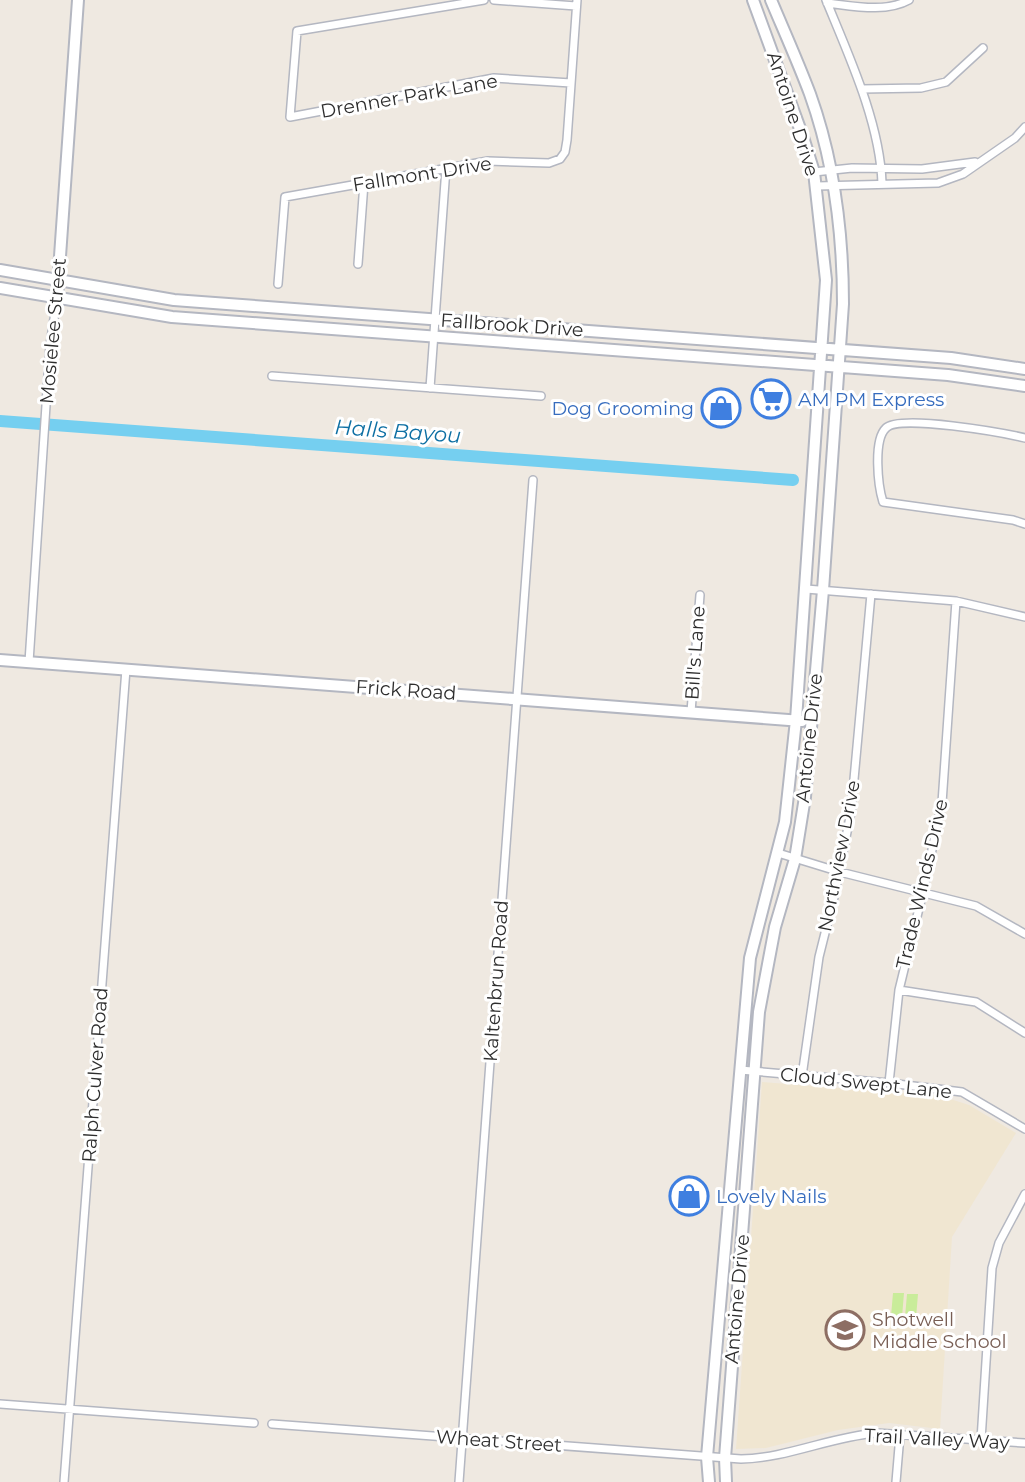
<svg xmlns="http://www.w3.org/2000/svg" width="1025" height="1482" font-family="Montserrat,sans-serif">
	<rect width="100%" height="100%" fill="#efe9e1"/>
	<path fill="#f0e6d1" d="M 762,1082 L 941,1096 L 969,1105 L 1016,1133 L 952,1237 L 940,1429 L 889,1423 L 838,1430 L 766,1448 L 736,1449 Z"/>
	<path fill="#c9ec9a" d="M 893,1293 L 904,1293 L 902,1317 L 891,1316 Z
		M 907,1294 L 918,1294 L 916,1318 L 905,1317 Z"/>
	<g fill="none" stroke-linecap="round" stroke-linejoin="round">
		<path stroke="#75cff0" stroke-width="12" d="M 0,421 L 793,480"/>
		<g stroke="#b4b7c1" stroke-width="10">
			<path id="street" d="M 484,0 L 297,31 L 290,117 L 494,78 L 571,83
				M 494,0 L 576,6
				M 826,0 C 849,56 880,123 882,183
				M 827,3 C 853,6 886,13 909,0
				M 862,89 L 921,88 L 946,82 L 983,48
				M 814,172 L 852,168 L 922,169 L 975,162
				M 817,186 L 938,183 L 963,174 L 1015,138 L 1025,127
				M 358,264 L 364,183
				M 278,284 L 285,197 L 488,161 L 549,163 L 560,159 L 565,152 L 567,140 L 577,0
				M 272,376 L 541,396
				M 430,388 L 446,168
				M 1025,438 C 1004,433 899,414 886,428 C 873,440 878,486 883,502 L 1013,520 L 1025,524
				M 806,589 L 956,601 L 1025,617
				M 29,662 L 50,345 L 57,299
				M 691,712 L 700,595
				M 778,853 L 840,872 L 976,906 L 1025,934
				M 899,990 L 976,1002 L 1025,1033
				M 740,1070 L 889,1083 L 962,1092 L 1025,1129
				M 802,1076 L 819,957 L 834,897 L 851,812 L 871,594
				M 889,1083 L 899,990 L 923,892 L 942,803 L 956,601
				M 0,1404 L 254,1423
				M 272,1424 L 741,1459 C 787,1458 830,1437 876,1433 L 1025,1443
				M 981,1440 L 992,1268 L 999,1243 L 1025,1194
				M 64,1482 L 126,669
				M 459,1482 L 533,480
				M 896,1482 L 900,1435"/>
		</g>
		<g stroke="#b4b7c1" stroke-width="14">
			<path id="secondary" d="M 0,270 L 174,300 L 951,358 L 1025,369
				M 0,288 L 172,317 L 948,375 L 1025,386
				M 57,299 L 78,0
				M 0,660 L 802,721
				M 709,1482 L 707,1457 L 750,958 L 785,822 L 796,720 L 826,280 L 814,172 L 803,137 L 753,0
				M 726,1482 L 725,1458 L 759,1012 L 775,927 L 795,859 L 805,797 L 823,590 L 843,304 C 843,233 834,161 810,94 C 798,62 784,31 771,0"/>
		</g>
		<use href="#street" stroke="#fff" stroke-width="7"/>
		<use href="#secondary" stroke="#fff" stroke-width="10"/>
	</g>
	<defs>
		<g id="supermarket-ring" transform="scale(2.0125)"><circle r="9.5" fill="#fff" stroke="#3f7fe0" stroke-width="1.5"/><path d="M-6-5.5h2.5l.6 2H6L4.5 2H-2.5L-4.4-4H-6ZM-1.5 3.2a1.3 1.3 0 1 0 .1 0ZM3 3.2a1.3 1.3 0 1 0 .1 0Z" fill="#3f7fe0"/></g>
		<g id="shop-ring" transform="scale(2.0125)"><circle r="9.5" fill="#fff" stroke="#3f7fe0" stroke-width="1.5"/><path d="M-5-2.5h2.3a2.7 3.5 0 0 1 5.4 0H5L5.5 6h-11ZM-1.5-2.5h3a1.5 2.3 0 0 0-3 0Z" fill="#3f7fe0"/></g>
		<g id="school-ring" transform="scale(2.0125)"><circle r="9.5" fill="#fff" stroke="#8d6e63" stroke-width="1.5"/><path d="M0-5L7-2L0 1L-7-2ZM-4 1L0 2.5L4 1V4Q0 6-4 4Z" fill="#8d6e63"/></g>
	</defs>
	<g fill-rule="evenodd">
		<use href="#supermarket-ring" x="771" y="399"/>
		<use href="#shop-ring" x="721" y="408"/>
		<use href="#shop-ring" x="689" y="1196"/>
		<use href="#school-ring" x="845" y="1330"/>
	</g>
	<g text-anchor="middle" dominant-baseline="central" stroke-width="6" stroke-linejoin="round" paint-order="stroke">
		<g font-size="19" fill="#2e2e2e" stroke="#fff">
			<text transform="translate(409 96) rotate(-10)">Drenner Park Lane</text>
			<text transform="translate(793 114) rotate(72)">Antoine Drive</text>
			<text transform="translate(422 174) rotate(-9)">Fallmont Drive</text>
			<text transform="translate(512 325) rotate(4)">Fallbrook Drive</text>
			<text transform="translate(53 331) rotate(-85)">Mosielee Street</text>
			<text transform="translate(695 653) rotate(-86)">Bill's Lane</text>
			<text transform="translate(406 690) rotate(4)">Frick Road</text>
			<text transform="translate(809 738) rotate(-84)">Antoine Drive</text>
			<text transform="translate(839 856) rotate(-79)">Northview Drive</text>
			<text transform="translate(922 884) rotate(-77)">Trade Winds Drive</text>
			<text transform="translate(496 981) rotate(-86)">Kaltenbrun Road</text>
			<text transform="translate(95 1075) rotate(-86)">Ralph Culver Road</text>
			<text transform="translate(866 1083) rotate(6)">Cloud Swept Lane</text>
			<text transform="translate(737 1299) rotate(-85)">Antoine Drive</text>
			<text transform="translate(937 1439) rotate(3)">Trail Valley Way</text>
			<text transform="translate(499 1441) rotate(4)">Wheat Street</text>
		</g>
		<g font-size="19" fill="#366cbe" stroke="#fff" text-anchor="start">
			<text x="798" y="399">AM PM Express</text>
			<text x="694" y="408" text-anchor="end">Dog Grooming</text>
			<text x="716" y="1196">Lovely Nails</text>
		</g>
		<g font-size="19" fill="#785e54" stroke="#fff" text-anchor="start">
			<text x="872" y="1319">Shotwell<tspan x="872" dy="22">Middle School</tspan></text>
		</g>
		<g font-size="21" font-style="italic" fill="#0d6fa3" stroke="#fff">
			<text transform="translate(398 431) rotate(4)">Halls Bayou</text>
		</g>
	</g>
</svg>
